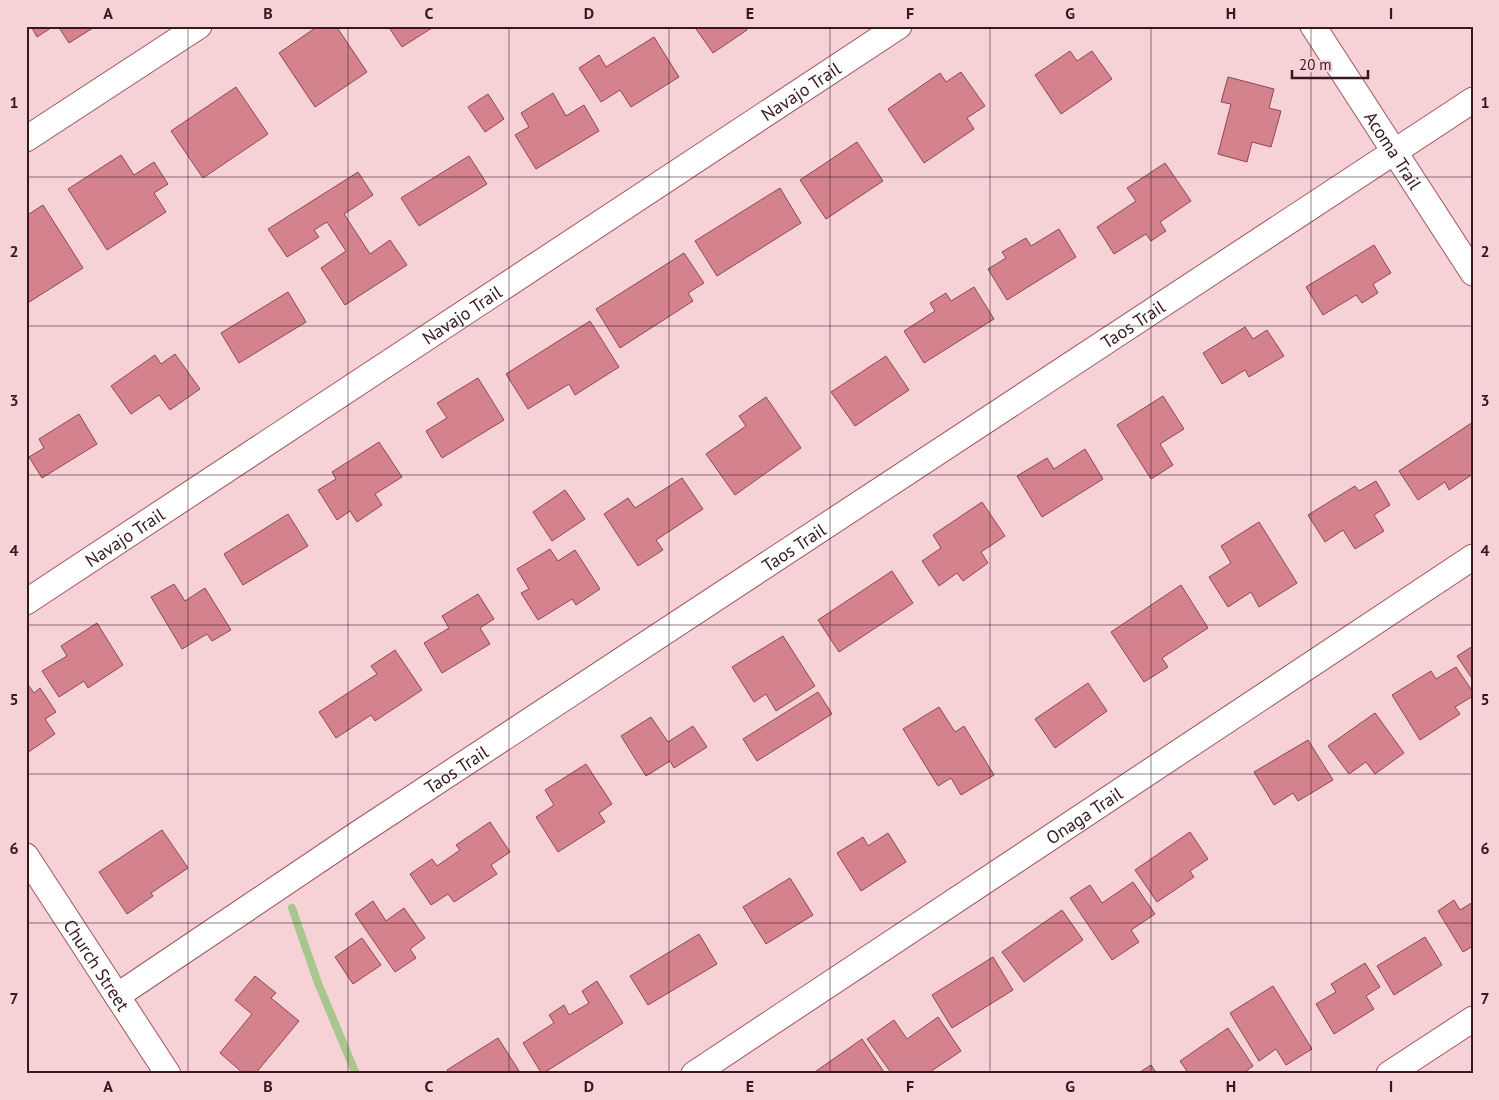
<svg xmlns="http://www.w3.org/2000/svg" width="1499" height="1100" font-family="'PT Sans',sans-serif">
	<rect width="100%" height="100%" fill="#f6d2d6"/>
	<g fill="none" stroke-linecap="round" stroke-linejoin="round">
		<path stroke="#a8c78e" stroke-width="8" d="M 292,908 L 318,983 L 356,1074"/>
	</g>
	<path fill="#d4838e" stroke="#8f4651" d="M 31,26 L 54,26 L 37,37 Z
		M 58,26 L 96,26 L 69,43 Z
		M 318,26 L 336,26 L 367,72 L 315,107 L 279,53 Z
		M 388,26 L 435,26 L 402,47 Z
		M 694,26 L 744,26 L 747,30 L 713,53 Z
		M 654,37 L 679,77 L 631,107 L 620,90 L 601,102 L 579,68 L 599,55 L 606,67 Z
		M 1070,51 L 1077,61 L 1092,51 L 1112,79 L 1061,114 L 1035,75 Z
		M 961,72 L 985,106 L 967,118 L 974,129 L 924,163 L 888,109 L 940,73 L 946,82 Z
		M 1228,77 L 1274,89 L 1269,108 L 1281,111 L 1271,147 L 1252,142 L 1247,162 L 1218,154 L 1231,104 L 1221,102 Z
		M 236,87 L 268,134 L 203,178 L 171,131 Z
		M 553,93 L 566,116 L 584,105 L 599,131 L 536,169 L 515,135 L 529,127 L 521,113 Z
		M 488,94 L 504,119 L 485,132 L 468,107 Z
		M 857,142 L 883,181 L 826,219 L 800,180 Z
		M 121,155 L 134,175 L 154,162 L 168,184 L 154,193 L 166,212 L 107,250 L 68,189 Z
		M 469,156 L 487,184 L 419,226 L 401,198 Z
		M 1165,163 L 1191,201 L 1160,222 L 1166,231 L 1151,241 L 1146,234 L 1114,254 L 1097,227 L 1136,201 L 1127,188 Z
		M 358,172 L 373,195 L 344,214 L 370,254 L 390,240 L 407,265 L 345,305 L 321,268 L 346,251 L 327,222 L 314,230 L 319,237 L 287,257 L 268,229 Z
		M 780,188 L 801,223 L 717,276 L 695,241 Z
		M 43,205 L 83,268 L 26,304 L 26,216 Z
		M 1059,229 L 1076,257 L 1007,300 L 988,269 L 1006,258 L 1002,252 L 1026,238 L 1031,246 Z
		M 1374,245 L 1391,273 L 1373,284 L 1378,293 L 1362,303 L 1356,295 L 1323,315 L 1306,287 Z
		M 684,253 L 704,283 L 688,293 L 693,301 L 620,348 L 596,309 Z
		M 974,287 L 994,319 L 924,363 L 904,331 L 935,311 L 930,303 L 946,293 L 951,301 Z
		M 288,292 L 306,322 L 239,363 L 221,333 Z
		M 590,321 L 619,367 L 575,395 L 569,384 L 528,409 L 506,374 Z
		M 1245,327 L 1253,339 L 1267,330 L 1284,356 L 1249,377 L 1245,370 L 1222,384 L 1203,353 Z
		M 175,354 L 200,389 L 170,410 L 159,395 L 131,414 L 111,386 L 155,355 L 161,364 Z
		M 886,356 L 909,390 L 855,426 L 831,392 Z
		M 478,378 L 504,420 L 442,458 L 426,431 L 447,418 L 437,403 Z
		M 1163,396 L 1184,429 L 1160,444 L 1173,465 L 1151,479 L 1117,425 Z
		M 766,397 L 801,448 L 735,495 L 706,454 L 746,426 L 739,416 Z
		M 79,414 L 97,444 L 42,478 L 29,457 L 44,448 L 39,439 Z
		M 1473,422 L 1473,474 L 1449,490 L 1445,482 L 1418,500 L 1399,471 Z
		M 379,442 L 402,477 L 375,494 L 382,505 L 357,522 L 350,511 L 337,520 L 318,490 L 336,479 L 332,472 Z
		M 1085,449 L 1103,479 L 1042,517 L 1017,476 L 1047,458 L 1054,469 Z
		M 682,478 L 703,509 L 656,540 L 663,550 L 638,566 L 604,514 L 628,498 L 635,508 Z
		M 1376,481 L 1390,505 L 1374,515 L 1384,531 L 1355,549 L 1343,530 L 1325,542 L 1308,515 L 1355,486 L 1359,491 Z
		M 565,490 L 585,519 L 552,541 L 533,512 Z
		M 982,502 L 1005,536 L 981,552 L 988,563 L 963,581 L 957,573 L 939,586 L 922,561 L 941,548 L 933,535 Z
		M 288,514 L 308,546 L 243,585 L 224,554 Z
		M 1259,522 L 1297,583 L 1259,607 L 1251,592 L 1228,607 L 1209,577 L 1231,563 L 1221,546 Z
		M 550,549 L 558,561 L 575,550 L 600,589 L 576,605 L 572,599 L 538,620 L 521,593 L 529,589 L 517,569 Z
		M 892,571 L 913,603 L 839,652 L 818,620 Z
		M 174,584 L 185,601 L 205,588 L 231,630 L 212,641 L 207,634 L 182,649 L 151,597 Z
		M 1181,585 L 1208,628 L 1162,658 L 1168,667 L 1144,682 L 1111,632 Z
		M 478,594 L 494,619 L 480,628 L 490,644 L 442,673 L 424,643 L 449,628 L 442,616 Z
		M 97,623 L 123,665 L 88,688 L 84,681 L 59,697 L 42,671 L 67,656 L 61,646 Z
		M 783,636 L 815,686 L 776,711 L 766,694 L 754,702 L 732,667 Z
		M 1473,646 L 1473,680 L 1457,656 Z
		M 395,650 L 422,690 L 375,721 L 371,715 L 336,738 L 319,712 L 377,674 L 371,666 Z
		M 1456,667 L 1473,692 L 1473,696 L 1455,707 L 1460,714 L 1420,740 L 1392,695 L 1431,671 L 1436,679 Z
		M 26,682 L 34,693 L 40,688 L 56,712 L 45,719 L 55,734 L 27,753 Z
		M 1088,683 L 1107,711 L 1055,748 L 1035,719 Z
		M 818,692 L 832,714 L 757,761 L 743,739 Z
		M 939,707 L 955,732 L 964,726 L 994,775 L 961,795 L 951,778 L 938,786 L 903,729 Z
		M 1375,713 L 1404,753 L 1375,774 L 1366,762 L 1349,774 L 1328,746 Z
		M 651,717 L 668,742 L 693,726 L 707,747 L 674,768 L 670,761 L 646,776 L 621,736 Z
		M 1308,740 L 1333,780 L 1298,801 L 1293,793 L 1274,805 L 1254,772 Z
		M 586,764 L 612,804 L 599,813 L 605,822 L 558,852 L 536,817 L 554,805 L 545,790 Z
		M 490,822 L 510,852 L 491,865 L 497,874 L 454,902 L 448,894 L 431,905 L 410,874 L 432,859 L 437,866 L 460,850 L 456,845 Z
		M 162,830 L 188,868 L 151,893 L 153,896 L 127,914 L 99,872 Z
		M 1190,832 L 1208,859 L 1190,871 L 1194,877 L 1157,902 L 1135,870 Z
		M 888,833 L 906,862 L 861,891 L 837,853 L 863,837 L 868,846 Z
		M 790,878 L 813,915 L 766,944 L 743,907 Z
		M 1133,882 L 1155,914 L 1131,930 L 1139,942 L 1112,960 L 1070,898 L 1090,885 L 1102,903 Z
		M 1454,900 L 1460,910 L 1473,902 L 1473,946 L 1463,952 L 1438,911 Z
		M 373,901 L 386,921 L 404,908 L 425,938 L 410,949 L 416,958 L 395,972 L 355,914 Z
		M 1062,910 L 1083,940 L 1024,982 L 1002,952 Z
		M 699,934 L 717,964 L 648,1005 L 630,976 Z
		M 1425,937 L 1442,965 L 1394,995 L 1377,966 Z
		M 362,938 L 381,965 L 353,984 L 335,957 Z
		M 993,957 L 1013,990 L 952,1028 L 932,995 Z
		M 1365,963 L 1380,987 L 1366,996 L 1374,1009 L 1334,1034 L 1316,1004 L 1336,992 L 1331,984 Z
		M 255,976 L 276,993 L 271,998 L 299,1021 L 255,1074 L 244,1074 L 220,1053 L 252,1014 L 235,1000 Z
		M 597,981 L 623,1023 L 542,1074 L 523,1043 L 554,1023 L 549,1015 L 564,1005 L 569,1015 L 589,1003 L 582,991 Z
		M 1273,986 L 1312,1049 L 1286,1065 L 1276,1049 L 1259,1061 L 1230,1013 Z
		M 938,1017 L 961,1051 L 927,1074 L 892,1074 L 867,1039 L 894,1020 L 907,1039 Z
		M 1228,1028 L 1253,1066 L 1242,1074 L 1189,1074 L 1180,1061 Z
		M 498,1038 L 521,1074 L 450,1074 L 447,1070 Z
		M 862,1039 L 884,1072 L 881,1074 L 812,1074 Z
		M 1151,1065 L 1157,1074 L 1137,1074 Z"/>
	<g fill="none" stroke-linecap="round" stroke-linejoin="round">
		<g stroke="#9f545f" stroke-width="27">
			<g id="minor">
				<path id="s1" d="M 1313,26 L 1473,273"/>
				<path d="M 26,139 L 199,26"/>
				<path id="s2" d="M 26,602 L 899,26"/>
				<path id="s3" d="M 26,856 L 168,1074"/>
				<path id="s4" d="M 117,996 L 359,833 L 1473,100"/>
				<path id="s5" d="M 694,1074 L 1473,557"/>
				<path d="M 1389,1074 L 1473,1019"/>
			</g>
		</g>
		<use href="#minor" stroke="#fff" stroke-width="25"/>
	</g>
	<path fill="none" stroke="#37181d" stroke-width="1" stroke-opacity="0.55" d="M 188,26 L 188,1074M 348,26 L 348,1074M 509,26 L 509,1074M 669,26 L 669,1074M 830,26 L 830,1074M 990,26 L 990,1074M 1151,26 L 1151,1074M 1311,26 L 1311,1074M 26,177 L 1473,177M 26,326 L 1473,326M 26,475 L 1473,475M 26,625 L 1473,625M 26,774 L 1473,774M 26,923 L 1473,923"/>
	<g text-anchor="middle" dominant-baseline="central" stroke-width="4.5" stroke-linejoin="round" paint-order="stroke">
		<g font-size="18" fill="#37181d" stroke="#f6d2d6">
			<text stroke="none"><textPath href="#s2" startOffset="928">Navajo Trail</textPath></text>
			<text stroke="none"><textPath href="#s1" startOffset="148">Acoma Trail</textPath></text>
			<text stroke="none"><textPath href="#s2" startOffset="522">Navajo Trail</textPath></text>
			<text stroke="none"><textPath href="#s4" startOffset="1218">Taos Trail</textPath></text>
			<text stroke="none"><textPath href="#s2" startOffset="118">Navajo Trail</textPath></text>
			<text stroke="none"><textPath href="#s4" startOffset="812">Taos Trail</textPath></text>
			<text stroke="none"><textPath href="#s4" startOffset="408">Taos Trail</textPath></text>
			<text stroke="none"><textPath href="#s5" startOffset="468">Onaga Trail</textPath></text>
			<text stroke="none"><textPath href="#s3" startOffset="130">Church Street</textPath></text>
		</g>
	</g>
	<rect width="1499" height="1100" fill="none" stroke="#f6d2d6" stroke-width="55"/>
	<path d="M1292 70v8h76v-8" fill="none" stroke="#37181d" stroke-width="2.5"/>
	<text x="1299" y="70" font-size="15" fill="#37181d" stroke="#f6d2d6" stroke-width="4" paint-order="stroke">20 m</text>
	<rect x="28" y="28" width="1444" height="1044" fill="none" stroke="#37181d" stroke-width="2"/>
	<g font-size="16" text-anchor="middle" font-weight="bold" fill="#37181d">
		<text x="108" y="19">A</text>
		<text x="268" y="19">B</text>
		<text x="429" y="19">C</text>
		<text x="589" y="19">D</text>
		<text x="750" y="19">E</text>
		<text x="910" y="19">F</text>
		<text x="1070" y="19">G</text>
		<text x="1231" y="19">H</text>
		<text x="1391" y="19">I</text>
		<text x="14" y="108">1</text>
		<text x="1485" y="108">1</text>
		<text x="14" y="257">2</text>
		<text x="1485" y="257">2</text>
		<text x="14" y="406">3</text>
		<text x="1485" y="406">3</text>
		<text x="14" y="556">4</text>
		<text x="1485" y="556">4</text>
		<text x="14" y="705">5</text>
		<text x="1485" y="705">5</text>
		<text x="14" y="854">6</text>
		<text x="1485" y="854">6</text>
		<text x="14" y="1004">7</text>
		<text x="1485" y="1004">7</text>
		<text x="108" y="1092">A</text>
		<text x="268" y="1092">B</text>
		<text x="429" y="1092">C</text>
		<text x="589" y="1092">D</text>
		<text x="750" y="1092">E</text>
		<text x="910" y="1092">F</text>
		<text x="1070" y="1092">G</text>
		<text x="1231" y="1092">H</text>
		<text x="1391" y="1092">I</text>
	</g>
</svg>
